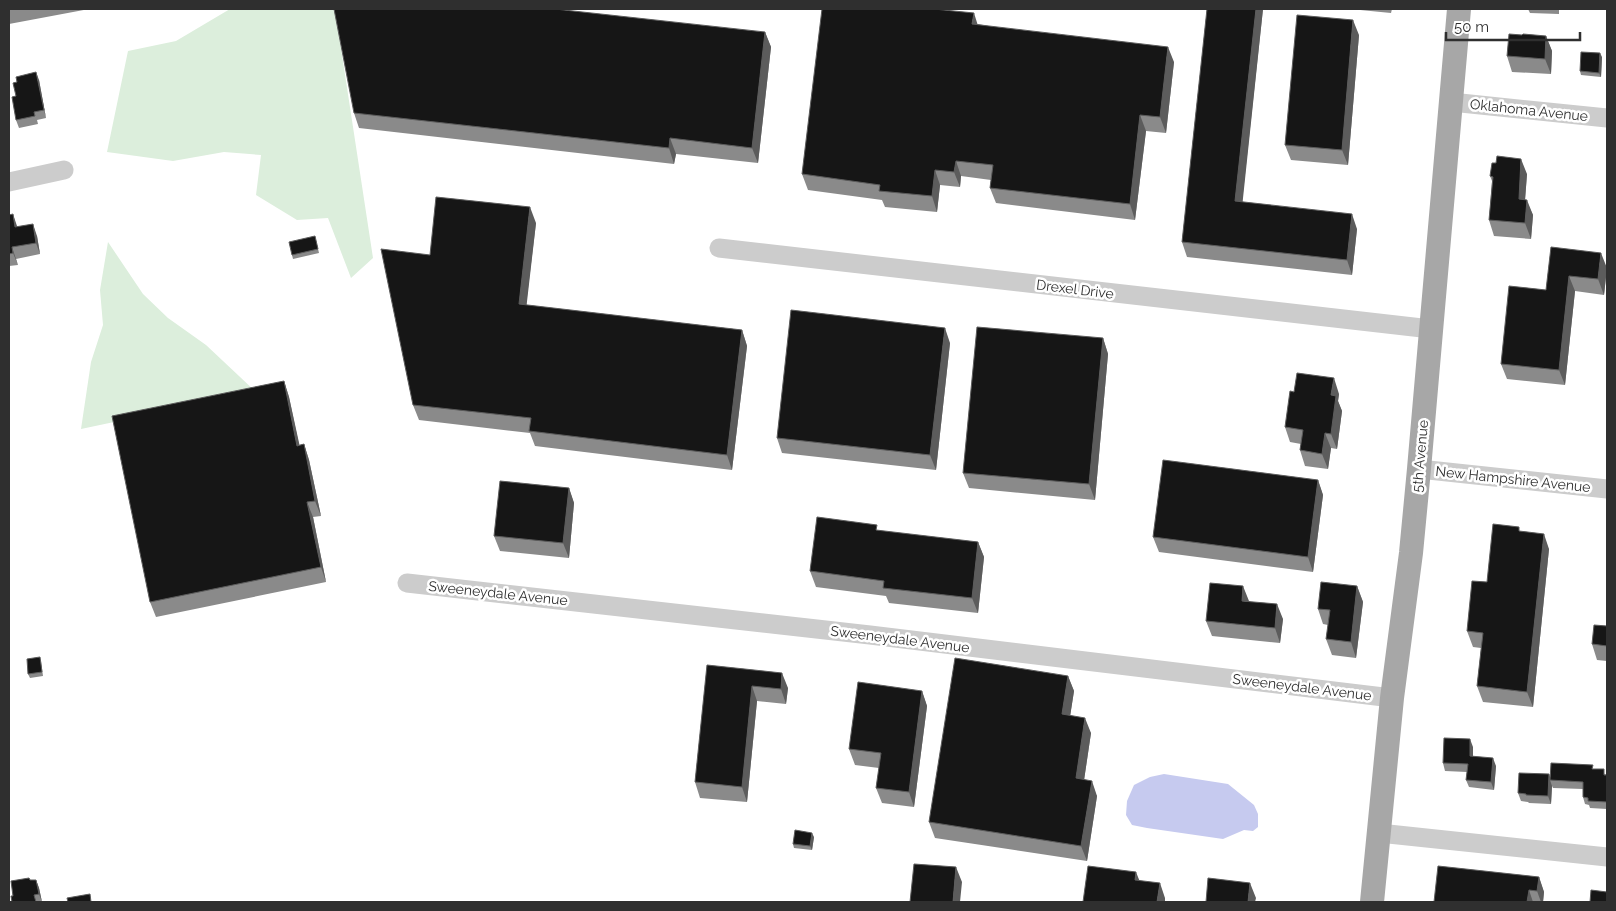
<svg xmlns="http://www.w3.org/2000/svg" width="1616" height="911" font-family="Raleway,sans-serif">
	<rect width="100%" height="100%" fill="#fff"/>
	<path fill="#dceedc" d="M 230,9 L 335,9 L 373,258 L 351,278 L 328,218 L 297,220 L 256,195 L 261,155 L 224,152 L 173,161 L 107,152 L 128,51 L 176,41 Z
		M 108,242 L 143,294 L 168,318 L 206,345 L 256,392 L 81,429 L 91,362 L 103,325 L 100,290 Z"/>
	<path fill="#c6caef" d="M 1164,774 L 1228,784 L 1254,805 L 1258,814 L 1258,827 L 1253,831 L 1244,830 L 1223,839 L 1147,828 L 1132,825 L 1126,815 L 1127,801 L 1134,785 L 1150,777 Z"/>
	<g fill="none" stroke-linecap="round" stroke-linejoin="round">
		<path stroke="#ccc" stroke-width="19" d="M 1451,102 L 1607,118
			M 9,182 L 64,170
			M 719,248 L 1431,329
			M 1419,469 L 1607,489
			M 407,583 L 870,635 L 1392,698
			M 1379,833 L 1607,857"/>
		<path stroke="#a7a7a7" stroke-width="24" d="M 1372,902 L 1392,698 L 1411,553 L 1419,469 L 1459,9"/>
	</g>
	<path fill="#8a8a8a" d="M 9,9 L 89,9 L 9,24 Z
		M 1207,9 L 1263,9 L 1242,202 L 1357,229 L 1352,275 L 1187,257 L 1182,242 Z
		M 1350,9 L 1392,9 L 1391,13 Z
		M 1528,9 L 1559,9 L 1559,14 L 1530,13 Z
		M 978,24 L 1174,62 L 1166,133 L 1146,131 L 1135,220 L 996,203 L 990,188 L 991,180 L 961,176 L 960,187 L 940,185 L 937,212 L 885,207 L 882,200 L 808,190 L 802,174 Z
		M 765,32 L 771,47 L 758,163 L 676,154 L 674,164 L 359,128 L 354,113 Z
		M 1359,35 L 1348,165 L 1291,160 L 1285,145 Z
		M 1546,36 L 1552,51 L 1551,74 L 1512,72 L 1507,56 Z
		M 1602,57 L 1601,77 L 1581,75 L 1580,71 Z
		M 39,80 L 46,118 L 37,120 L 38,124 L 19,128 L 16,120 L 16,96 Z
		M 1527,174 L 1525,199 L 1533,215 L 1531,239 L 1494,236 L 1489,220 L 1492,181 L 1490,176 Z
		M 9,215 L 17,227 L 37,236 L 40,254 L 16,259 L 18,265 L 9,266 Z
		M 536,223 L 526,305 L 742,330 L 747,346 L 732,470 L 535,446 L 530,433 L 419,420 L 413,405 L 430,255 Z
		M 316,240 L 319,253 L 293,259 L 292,255 Z
		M 1551,247 L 1607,268 L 1604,295 L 1575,291 L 1565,385 L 1507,379 L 1501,364 L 1546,290 Z
		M 1103,338 L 1108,354 L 1095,500 L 969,488 L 963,473 Z
		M 950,343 L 936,470 L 782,453 L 777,438 Z
		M 284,381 L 289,397 L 299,445 L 304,444 L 309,460 L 321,516 L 313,517 L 326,582 L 156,617 L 150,602 Z
		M 1339,394 L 1338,401 L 1342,411 L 1337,449 L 1331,448 L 1328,469 L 1305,466 L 1300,450 L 1301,444 L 1290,442 L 1285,427 Z
		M 1318,480 L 1323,495 L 1313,572 L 1159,552 L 1153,537 Z
		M 569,488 L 574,503 L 569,558 L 500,551 L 494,536 Z
		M 879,531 L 978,542 L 984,557 L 978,613 L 889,603 L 886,596 L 816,587 L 810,571 Z
		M 1521,532 L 1549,549 L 1533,707 L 1483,702 L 1477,686 L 1481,648 L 1473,647 L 1467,631 L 1487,582 Z
		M 1357,586 L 1363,602 L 1356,658 L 1332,655 L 1326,639 L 1328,625 L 1323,624 L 1318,609 Z
		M 1249,601 L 1283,619 L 1280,643 L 1212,636 L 1206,621 Z
		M 1607,626 L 1607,661 L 1597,660 L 1592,644 Z
		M 41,661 L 43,676 L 30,678 L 28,674 Z
		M 707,665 L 788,688 L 786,704 L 757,701 L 747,802 L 700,798 L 695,782 Z
		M 1068,676 L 1074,691 L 1070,716 L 1091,733 L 1084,780 L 1097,796 L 1087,861 L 935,838 L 929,822 Z
		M 922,691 L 927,706 L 914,807 L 882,803 L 876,788 L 879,768 L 855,765 L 849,749 Z
		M 1473,747 L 1473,756 L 1496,766 L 1494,790 L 1469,787 L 1466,780 L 1467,772 L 1445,771 L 1443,763 Z
		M 1594,769 L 1607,775 L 1607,809 L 1590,808 L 1589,805 L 1585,804 L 1583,797 L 1583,789 L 1553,788 L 1552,786 L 1551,804 L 1529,803 L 1528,802 L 1521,801 L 1518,793 L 1549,774 L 1550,777 Z
		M 814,837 L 812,850 L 794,848 L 793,844 Z
		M 1539,877 L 1544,892 L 1543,902 L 1434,902 Z
		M 29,878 L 30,880 L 36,880 L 39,888 L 42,902 L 12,902 L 13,896 Z"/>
	<path fill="#5c5c5c" d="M 1256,9 L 1263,9 L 1241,217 L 1235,201 Z
		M 974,13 L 979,29 L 972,24 Z
		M 1353,20 L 1359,35 L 1348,165 L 1342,150 Z
		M 765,32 L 771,47 L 758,163 L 752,148 Z
		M 1546,36 L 1552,51 L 1551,74 L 1545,59 Z
		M 1168,47 L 1174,62 L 1166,133 L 1160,117 Z
		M 1600,53 L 1602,57 L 1601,77 L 1599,73 Z
		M 36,72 L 39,80 L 46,118 L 44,110 Z
		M 1140,115 L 1146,131 L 1135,220 L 1130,204 Z
		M 670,138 L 676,154 L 674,164 L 669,148 Z
		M 1521,159 L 1527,174 L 1524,214 L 1519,199 Z
		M 956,161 L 961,176 L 960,187 L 954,172 Z
		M 935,170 L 940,185 L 937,212 L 932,196 Z
		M 1527,200 L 1533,215 L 1531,239 L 1525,223 Z
		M 530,207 L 536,223 L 525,319 L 519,304 Z
		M 13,214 L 17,226 L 19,239 L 15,227 Z
		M 1352,214 L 1357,229 L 1352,275 L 1347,260 Z
		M 33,224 L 37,236 L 40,254 L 36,243 Z
		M 12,247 L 18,265 L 13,253 Z
		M 1601,253 L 1607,268 L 1604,295 L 1598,279 Z
		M 1569,276 L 1575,291 L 1565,385 L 1559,370 Z
		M 945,328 L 950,343 L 936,470 L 930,455 Z
		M 742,330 L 747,346 L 732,470 L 727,455 Z
		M 1103,338 L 1108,354 L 1095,500 L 1089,484 Z
		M 1334,378 L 1339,394 L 1338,401 L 1342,411 L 1337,449 L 1331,434 L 1331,395 Z
		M 284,381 L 289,397 L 303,461 L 297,446 Z
		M 1325,433 L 1331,448 L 1328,469 L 1322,454 Z
		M 304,444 L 309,460 L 321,516 L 315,501 Z
		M 1318,480 L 1323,495 L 1313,572 L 1308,557 Z
		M 569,488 L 574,503 L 569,558 L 563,543 Z
		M 307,502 L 313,517 L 326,582 L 321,567 Z
		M 1544,534 L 1549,549 L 1533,707 L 1527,692 Z
		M 978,542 L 984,557 L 978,613 L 972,598 Z
		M 1243,586 L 1249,601 L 1242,601 Z
		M 1357,586 L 1363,602 L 1356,658 L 1351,642 Z
		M 1277,604 L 1283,619 L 1280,643 L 1275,628 Z
		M 782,673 L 788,688 L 786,704 L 781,689 Z
		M 1068,676 L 1074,691 L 1068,730 L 1062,714 Z
		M 752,686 L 757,701 L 747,802 L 742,787 Z
		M 922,691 L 927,706 L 914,807 L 909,792 Z
		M 1085,718 L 1091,733 L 1082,794 L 1076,778 Z
		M 1470,739 L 1473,747 L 1473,764 L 1470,756 Z
		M 1493,758 L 1496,766 L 1494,790 L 1491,782 Z
		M 1549,774 L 1551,780 L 1550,780 L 1552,786 L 1551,804 L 1548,796 Z
		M 1092,781 L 1097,796 L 1087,861 L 1081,846 Z
		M 812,833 L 814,837 L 812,850 L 810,846 Z
		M 956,867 L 962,882 L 960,902 L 953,902 Z
		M 1136,872 L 1142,887 L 1135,880 Z
		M 1539,877 L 1544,892 L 1543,902 L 1541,902 L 1537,891 Z
		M 36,880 L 39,888 L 42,902 L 39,894 Z
		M 1160,883 L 1165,898 L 1165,902 L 1157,902 Z
		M 1250,883 L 1256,898 L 1255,902 L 1248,902 Z
		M 1529,890 L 1533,902 L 1527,902 Z"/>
	<path fill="#161616" stroke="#5c5c5c" d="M 334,9 L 555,9 L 765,32 L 752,148 L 670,138 L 669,148 L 354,113 Z
		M 822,9 L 934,9 L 974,13 L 972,24 L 1168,47 L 1160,117 L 1140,115 L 1130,204 L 990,188 L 993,165 L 956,161 L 954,172 L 935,170 L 932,196 L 879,191 L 880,185 L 802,174 Z
		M 1207,9 L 1256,9 L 1235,201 L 1352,214 L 1347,260 L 1182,242 Z
		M 1297,15 L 1353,20 L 1342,150 L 1285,145 Z
		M 1509,34 L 1522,35 L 1523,34 L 1546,36 L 1545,59 L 1507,56 Z
		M 1581,52 L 1600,53 L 1599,73 L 1580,71 Z
		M 36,72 L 44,110 L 34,112 L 35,116 L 16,120 L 12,97 L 16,96 L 13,83 L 17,82 L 16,77 Z
		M 1497,156 L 1521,159 L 1519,199 L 1527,200 L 1525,223 L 1489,220 L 1493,177 L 1490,176 L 1492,163 L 1496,163 Z
		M 436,197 L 530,207 L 519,304 L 742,330 L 727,455 L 529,431 L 531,418 L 413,405 L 381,249 L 430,255 Z
		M 13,214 L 15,227 L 33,224 L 36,243 L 12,247 L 13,253 L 9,254 L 9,215 Z
		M 315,236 L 318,249 L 292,255 L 289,242 Z
		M 1551,247 L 1601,253 L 1598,279 L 1569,276 L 1559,370 L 1501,364 L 1509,286 L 1546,290 Z
		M 791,310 L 945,328 L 930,455 L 777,438 Z
		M 977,327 L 1103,338 L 1089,484 L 963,473 Z
		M 1297,373 L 1334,378 L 1331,395 L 1336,396 L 1331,434 L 1325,433 L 1322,454 L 1300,450 L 1303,430 L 1285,427 L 1290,391 L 1294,392 Z
		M 284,381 L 297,446 L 304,444 L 315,501 L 307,502 L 321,567 L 150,602 L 112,416 Z
		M 1163,460 L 1318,480 L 1308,557 L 1153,537 Z
		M 500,481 L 569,488 L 563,543 L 494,536 Z
		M 817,517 L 877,525 L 876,530 L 978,542 L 972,598 L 883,588 L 884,581 L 810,571 Z
		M 1493,524 L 1519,527 L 1519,531 L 1544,534 L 1527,692 L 1477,686 L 1483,633 L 1467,631 L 1472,581 L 1487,582 Z
		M 1321,582 L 1357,586 L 1351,642 L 1326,639 L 1330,610 L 1318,609 Z
		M 1210,583 L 1243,586 L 1242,601 L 1277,604 L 1275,628 L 1206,621 Z
		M 1594,625 L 1607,626 L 1607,646 L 1592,644 Z
		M 40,657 L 42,672 L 28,674 L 27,659 Z
		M 955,658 L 1068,676 L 1062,714 L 1085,718 L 1076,778 L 1092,781 L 1081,846 L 929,822 Z
		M 707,665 L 782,673 L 781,689 L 752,686 L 742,787 L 695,782 Z
		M 858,682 L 922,691 L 909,792 L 876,788 L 881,753 L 849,749 Z
		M 1444,738 L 1470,739 L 1470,756 L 1493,758 L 1491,782 L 1466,780 L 1468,764 L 1443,763 Z
		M 1551,763 L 1593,765 L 1592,769 L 1604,769 L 1604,775 L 1607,775 L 1607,802 L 1588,801 L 1588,798 L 1583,797 L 1583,782 L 1550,780 Z
		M 1519,773 L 1549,774 L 1548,796 L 1526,795 L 1526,794 L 1518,793 Z
		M 795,830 L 812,833 L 810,846 L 793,844 Z
		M 914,864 L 956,867 L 953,902 L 910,902 Z
		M 1088,866 L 1136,872 L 1135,880 L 1160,883 L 1157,902 L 1083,902 Z
		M 1438,866 L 1539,877 L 1537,891 L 1529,890 L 1527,902 L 1434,902 Z
		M 29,878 L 30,880 L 36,880 L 39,894 L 34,895 L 36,902 L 12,902 L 11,896 L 13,896 L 11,881 Z
		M 1208,878 L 1250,883 L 1248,902 L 1206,902 Z
		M 1591,890 L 1607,892 L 1607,902 L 1590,902 Z
		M 90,894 L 91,902 L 68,902 L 67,898 Z"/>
	<g text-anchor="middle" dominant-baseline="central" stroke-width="5" stroke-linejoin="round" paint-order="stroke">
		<g font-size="14" fill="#2f2f2f" stroke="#fff">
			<text transform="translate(1529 110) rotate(6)">Oklahoma Avenue</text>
			<text transform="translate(1075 289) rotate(7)">Drexel Drive</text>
			<text transform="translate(1420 456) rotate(-85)">5th Avenue</text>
			<text transform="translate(1513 479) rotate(6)">New Hampshire Avenue</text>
			<text transform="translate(498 593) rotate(6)">Sweeneydale Avenue</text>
			<text transform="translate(900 639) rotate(7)">Sweeneydale Avenue</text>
			<text transform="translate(1302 687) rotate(7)">Sweeneydale Avenue</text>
		</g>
	</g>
	<rect width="1616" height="911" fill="none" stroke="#2f2f2f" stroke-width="20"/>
	<path d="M1446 32v8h134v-8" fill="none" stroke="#2f2f2f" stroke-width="2.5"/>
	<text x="1454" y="32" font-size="15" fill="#2f2f2f" stroke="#ffffff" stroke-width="4" paint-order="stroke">50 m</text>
</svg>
